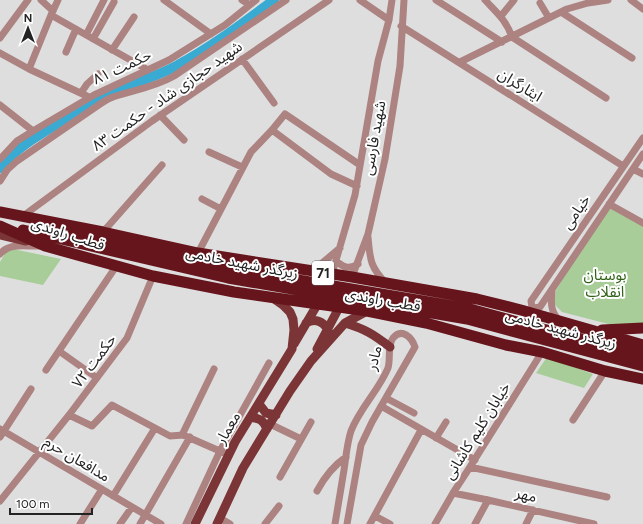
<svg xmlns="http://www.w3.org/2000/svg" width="643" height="524" font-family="Figtree,'Noto Sans Arabic',sans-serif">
	<rect width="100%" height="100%" fill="#dededf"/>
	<path fill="#a8cd99" d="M 609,204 L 643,224 L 643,333 L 562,312 L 554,304 L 556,290 Z
		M 8,248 L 61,259 L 43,285 L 0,276 L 0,262 Z
		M 547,357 L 593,374 L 584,388 L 536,373 Z"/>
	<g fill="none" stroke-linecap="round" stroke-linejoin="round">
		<path stroke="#39aad2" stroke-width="10" d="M 0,168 C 18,145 46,131 71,116 C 84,108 98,98 113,92 C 134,82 157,77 178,65 C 212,47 243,23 274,0"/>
		<path stroke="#ac8381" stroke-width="7" d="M 41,0 L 53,11
			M 164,0 L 211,34
			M 242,0 L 250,5
			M 360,0 L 389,20
			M 436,0 L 502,42
			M 485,0 C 497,13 506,20 512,37
			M 631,0 L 643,9
			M 540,3 L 549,18
			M 561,12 L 632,58
			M 51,15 L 148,70
			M 501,16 L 514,0
			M 401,26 L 623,166
			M 86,35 L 104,0
			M 512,37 L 606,98
			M 0,38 L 28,0
			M 93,39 L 114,2
			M 112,50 L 134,17
			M 66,52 L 76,29
			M 0,53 L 29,69 L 89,97
			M 242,59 L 274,103
			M 460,62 L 567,9 L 588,3 L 608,0
			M 29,69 L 51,15 L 58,0
			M 81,93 L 87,84 L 98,74
			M 0,105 L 33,131
			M 160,115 L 184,140
			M 272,130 L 331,174 L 357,186
			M 643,138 L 531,301 L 532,307 L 534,308 L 540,307 L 643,154
			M 209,152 L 242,167
			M 0,159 L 17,141 L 33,131 L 94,95 L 169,60 L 225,25 L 256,0
			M 633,169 L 643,174
			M 0,181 L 7,170 L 17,161 L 100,104 C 103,102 109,98 113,97 C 134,90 155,87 174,76 L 286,0
			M 202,199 L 221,209
			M 609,204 L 643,223
			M 23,216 L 152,121 L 329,0
			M 103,232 L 162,165
			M 368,237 C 370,259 370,267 386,283
			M 198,253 L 251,152 L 272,130 L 285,114 L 360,165
			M 0,254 C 10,242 26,247 41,246
			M 336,261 C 343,267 349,270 358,264
			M 309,270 L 321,264 L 340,248
			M 332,274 L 355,195 L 378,61 L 389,20 L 392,0
			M 352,277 L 368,234 L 385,159 L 400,66 L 404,0
			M 552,291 C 551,302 550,311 559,320
			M 59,351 L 97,378
			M 46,370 L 117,265
			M 386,398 L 414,413
			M 381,406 L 475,460
			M 69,415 L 92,426 L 112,405 L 170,436 L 183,435 L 229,455
			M 573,420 L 605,371
			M 270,424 L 301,439
			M 0,429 L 161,524
			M 182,435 L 214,369
			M 0,437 L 31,389
			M 436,438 L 446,422
			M 470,467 L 607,497
			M 280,477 L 311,422
			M 317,491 C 325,476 333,466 346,457
			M 453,493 L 488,500 L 594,524
			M 113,496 L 155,428
			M 0,501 L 69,415 L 127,338 L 153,276
			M 375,516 L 390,524
			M 220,518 L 230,524
			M 80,524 L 102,489
			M 120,524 L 132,507
			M 140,524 L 190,437
			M 186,524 L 220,451 L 269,363
			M 265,524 L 279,506
			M 335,524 C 338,506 341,488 344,470 C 346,457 347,443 351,431 C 360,408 379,390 388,368 C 391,358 387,346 393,338 C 402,327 412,338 415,347 L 372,422 L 361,445 L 347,524
			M 370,524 L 421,430
			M 435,524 L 453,493 L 470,467 L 542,352
			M 475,524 L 488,500
			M 526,524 L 533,510"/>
		<path stroke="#7b3536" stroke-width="9" d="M 0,235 L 26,241
			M 306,323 C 315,318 323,321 328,330
			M 345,323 C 365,329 373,334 390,347
			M 294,344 L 320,300
			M 317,349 L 342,302
			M 259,404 L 266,413 L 276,415
			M 250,418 C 259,417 264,421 267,429
			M 195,524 L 235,442 L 292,349 L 294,330 L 293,319 L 290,312 L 283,305 L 273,298
			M 217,524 L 243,468 L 290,391 L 311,361 L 345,323 L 367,311"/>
		<path stroke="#67151c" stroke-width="11" d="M 0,212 L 103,232 L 198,253 L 352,277 L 477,299 L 521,310 L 643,345
			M 0,226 L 45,246 L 153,276 L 234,292 L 367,311 L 426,323 L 506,345 L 542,352 L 605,371 L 643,379
			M 23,230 L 228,278 L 467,319 L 643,366
			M 73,233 L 232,269 L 470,309 L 535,327 L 643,355
			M 602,330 L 643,328"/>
	</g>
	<g text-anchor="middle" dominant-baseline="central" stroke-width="4" stroke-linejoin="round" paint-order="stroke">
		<rect fill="#fff" stroke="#656566" stroke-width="1" x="312" y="261" width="22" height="24" rx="3"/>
		<g font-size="14" font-weight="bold" fill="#232324">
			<text x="323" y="273">71</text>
		</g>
		<g font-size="15" fill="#232324" stroke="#fff">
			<text transform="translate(122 67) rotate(-25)">حکمت ۸۱</text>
			<text transform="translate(520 85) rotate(32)">ایثارگران</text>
			<text transform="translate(167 96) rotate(-35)">شهید حجازی شاد - حکمت ۸۳</text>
			<text transform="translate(374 138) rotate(-80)">شهید فارسی</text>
			<text transform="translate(576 212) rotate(-56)">خیامی</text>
			<text transform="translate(68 234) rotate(18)">قطب راوندی</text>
			<text transform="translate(242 263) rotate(11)">زیرگذر شهید خادمی</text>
			<text transform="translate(383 300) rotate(10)">قطب راوندی</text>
			<text transform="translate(561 329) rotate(15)">زیرگذر شهید خادمی</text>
			<text transform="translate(374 358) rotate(-76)">مادر</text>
			<text transform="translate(94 361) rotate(-53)">حکمت ۷۲</text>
			<text transform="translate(228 428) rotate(-60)">معمار</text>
			<text transform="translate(477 431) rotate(-58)">خیابان کلیم کاشانی</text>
			<text transform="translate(77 459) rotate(31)">مدافعان حرم</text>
			<text transform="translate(526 495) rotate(13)">مهر</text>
		</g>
		<g font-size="15" fill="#306117" stroke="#fff">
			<text x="605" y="275">بوستان<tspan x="605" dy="17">انقلاب</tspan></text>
		</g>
	</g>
	<g transform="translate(28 28)" stroke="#ffffff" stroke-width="3" paint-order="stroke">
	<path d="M0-3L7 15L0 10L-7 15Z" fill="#232324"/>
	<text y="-6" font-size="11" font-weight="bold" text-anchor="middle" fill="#232324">N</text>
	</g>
	<path d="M10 508v6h82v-6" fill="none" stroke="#232324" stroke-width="2"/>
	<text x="16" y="508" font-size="12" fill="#232324" stroke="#ffffff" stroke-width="3" paint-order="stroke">100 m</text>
</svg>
